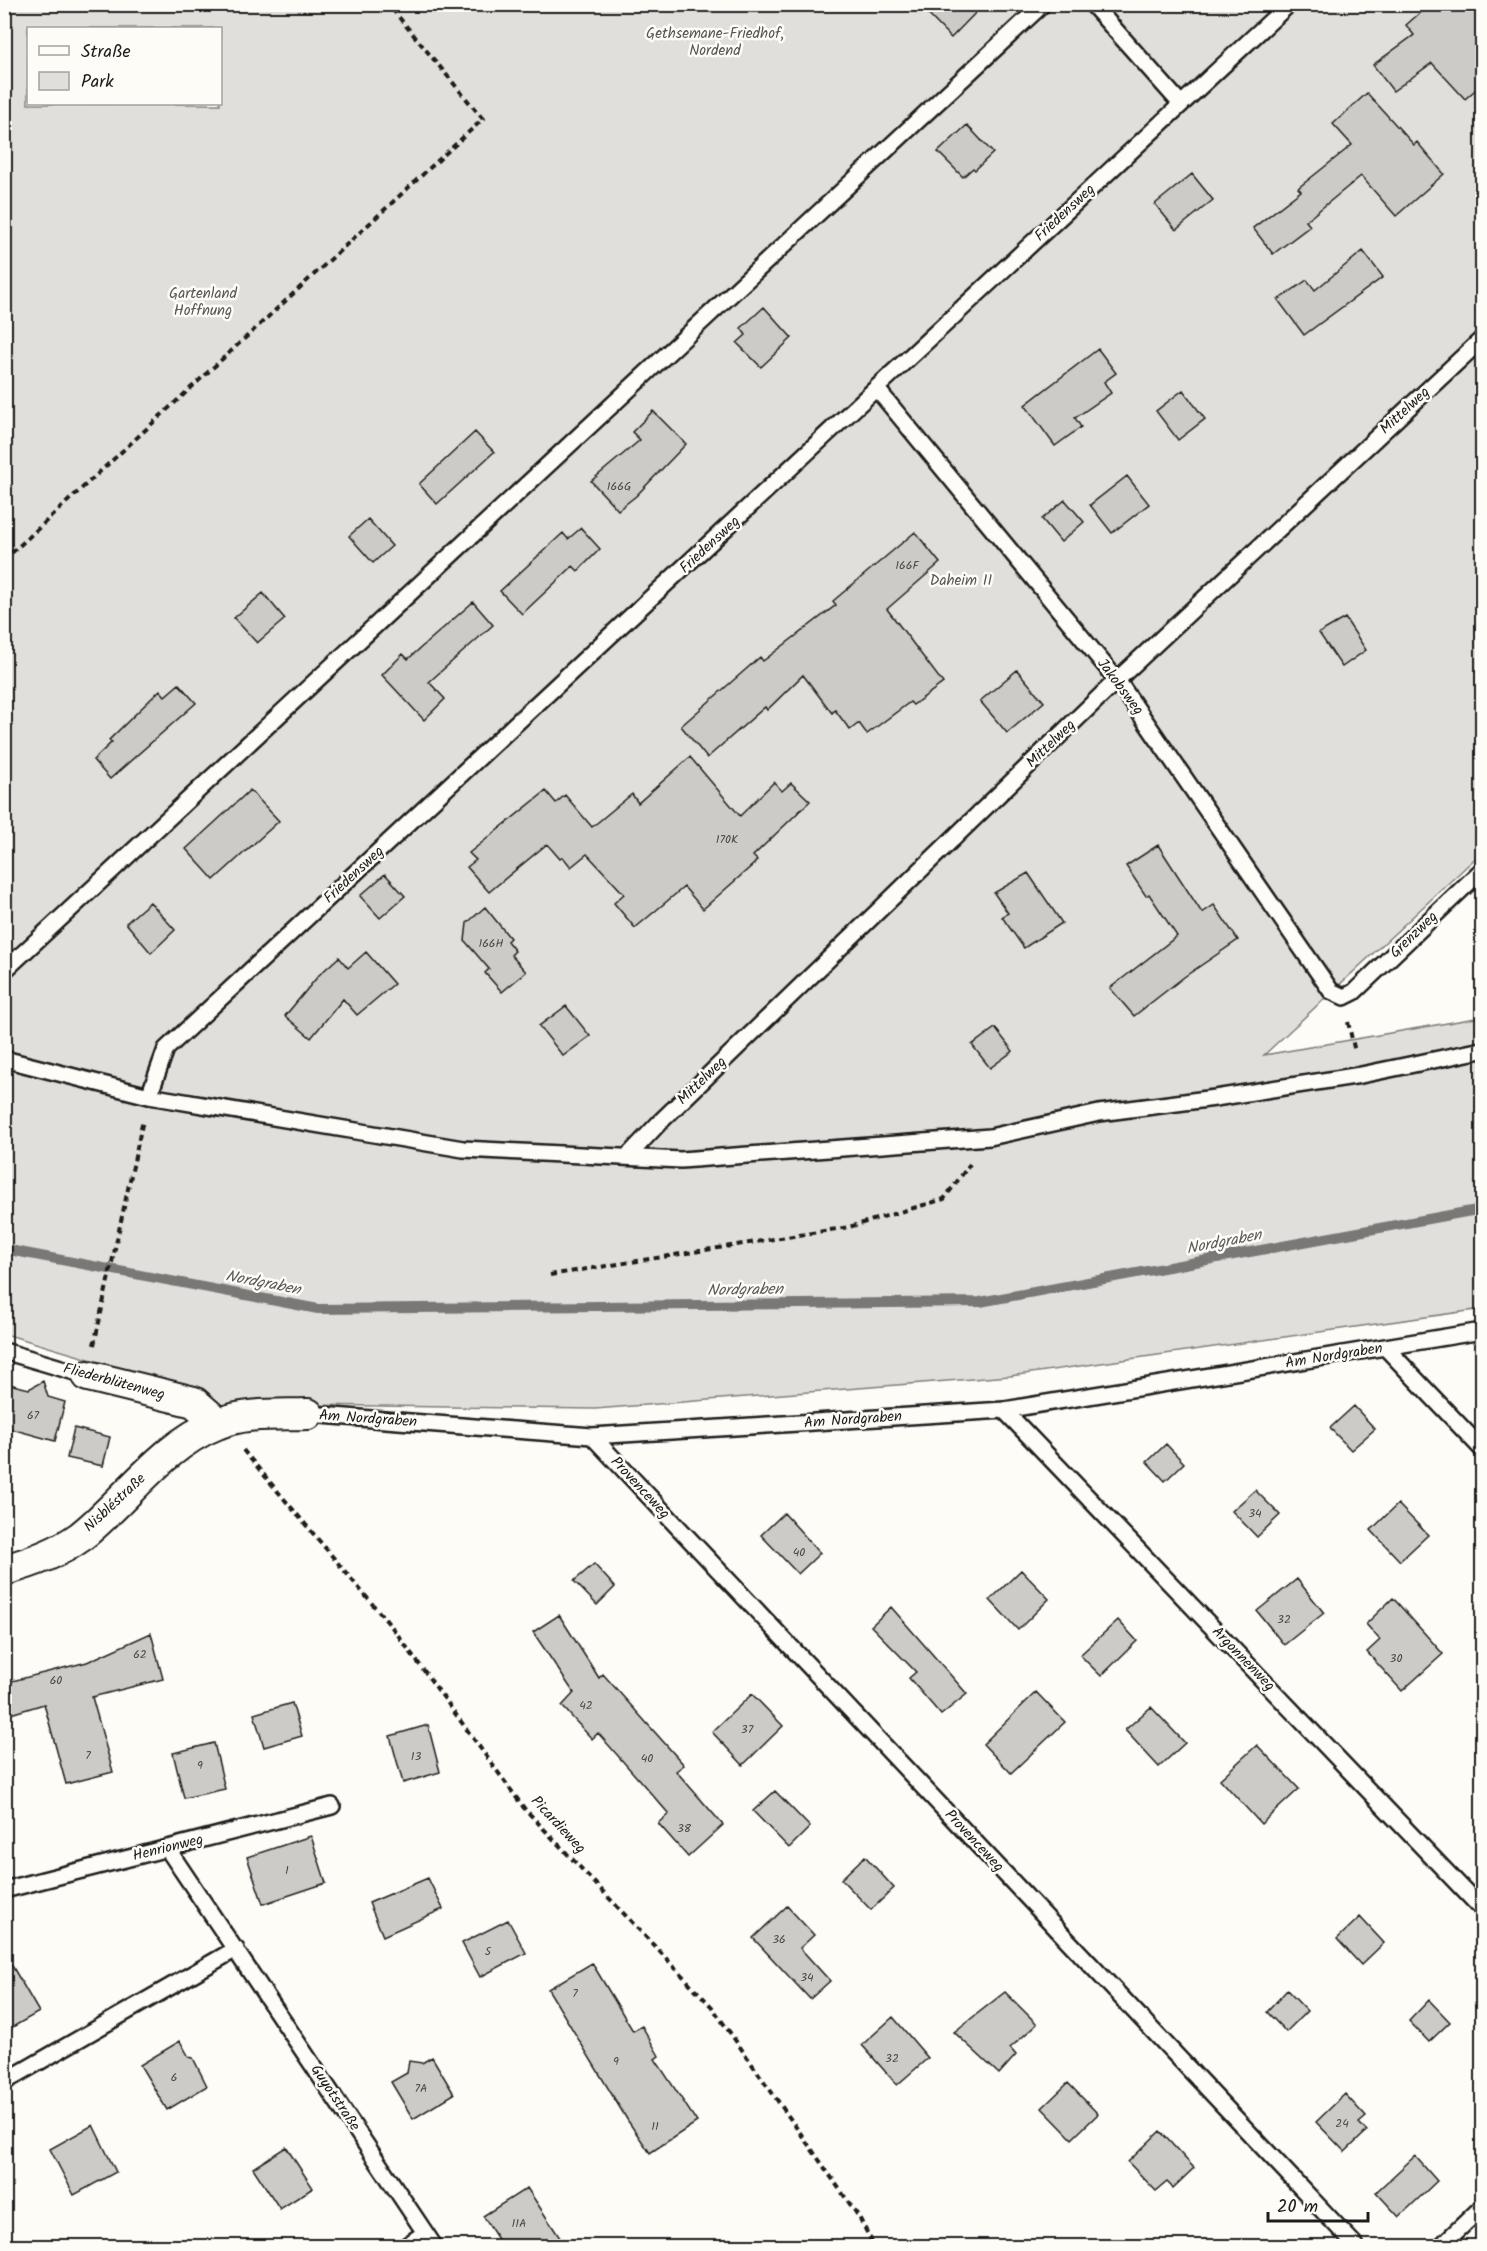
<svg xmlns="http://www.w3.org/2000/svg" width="1487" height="2251" font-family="Kalam,sans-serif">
	<rect width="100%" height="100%" fill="#fdfcf7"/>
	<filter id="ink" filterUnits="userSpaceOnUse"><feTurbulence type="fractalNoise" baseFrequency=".0167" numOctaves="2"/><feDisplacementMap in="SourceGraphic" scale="12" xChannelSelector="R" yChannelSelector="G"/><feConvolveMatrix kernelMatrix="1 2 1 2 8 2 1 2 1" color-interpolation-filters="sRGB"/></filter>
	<g filter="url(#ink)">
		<path fill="#e0dfdb" stroke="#7e7e7c" stroke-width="1.5" fill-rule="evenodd" d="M 4,5 L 1482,5 L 1482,852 L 1264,1055 L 1482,1017 L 1482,1309 L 1010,1376 L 595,1409 L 310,1405 L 225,1411 L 173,1384 L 5,1334 ZM 28,28 L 220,28 L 220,104 L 28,104 Z"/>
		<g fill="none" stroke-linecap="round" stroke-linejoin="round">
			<path stroke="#797876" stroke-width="10" d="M 4,1249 L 318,1309 L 980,1302 L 1482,1209"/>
		</g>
		<path fill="#cccbc8" stroke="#1c1c1c" stroke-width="1.5" d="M 918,4 L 984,4 L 951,38 Z
			M 1430,4 L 1482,4 L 1482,84 L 1465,99 L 1432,63 L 1393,91 L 1373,65 L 1414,35 L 1406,25 Z
			M 1367,93 L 1414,145 L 1417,142 L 1444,174 L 1396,216 L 1361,176 L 1306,221 L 1310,226 L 1273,254 L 1253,228 L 1301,191 L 1298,188 L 1352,145 L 1333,124 Z
			M 967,125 L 993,153 L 975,170 L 973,168 L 963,177 L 938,152 Z
			M 1192,174 L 1213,200 L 1176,230 L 1155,204 Z
			M 1363,251 L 1383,277 L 1304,335 L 1278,300 L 1307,280 L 1315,290 Z
			M 764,307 L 792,338 L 761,367 L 737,343 L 746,335 L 741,328 Z
			M 1098,349 L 1116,373 L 1104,382 L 1111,393 L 1075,418 L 1081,427 L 1055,446 L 1025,405 Z
			M 1183,390 L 1205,419 L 1178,440 L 1156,411 Z
			M 653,411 L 686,444 L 636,496 L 618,510 L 591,481 L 640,440 L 632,432 Z
			M 475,432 L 494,452 L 437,504 L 419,484 Z
			M 1127,476 L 1149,504 L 1112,533 L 1090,505 Z
			M 1065,500 L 1084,522 L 1061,542 L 1042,519 Z
			M 368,519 L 392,546 L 373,563 L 349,536 Z
			M 581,528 L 600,549 L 578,571 L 573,566 L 522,614 L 500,591 L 563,533 L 568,539 Z
			M 915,532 L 940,563 L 887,609 L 943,683 L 913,705 L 910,702 L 867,734 L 859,723 L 850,730 L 835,710 L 832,713 L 803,675 L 767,710 L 765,707 L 707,758 L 681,726 L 760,657 L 763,661 L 836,605 L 833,601 Z
			M 263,593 L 285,619 L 257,643 L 234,618 Z
			M 473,602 L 493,625 L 429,682 L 445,699 L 424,720 L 382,675 L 403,654 L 408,659 Z
			M 1345,618 L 1366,650 L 1342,667 L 1319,633 Z
			M 1017,670 L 1044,702 L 1007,733 L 980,701 Z
			M 179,684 L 196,703 L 110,779 L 93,760 L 112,742 L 109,740 L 160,690 L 165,696 Z
			M 690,757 L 740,816 L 774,782 L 782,791 L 791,783 L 810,801 L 753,856 L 757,860 L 754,864 L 703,909 L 684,887 L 635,928 L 614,903 L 624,894 L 587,854 L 571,867 L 563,857 L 560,859 L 547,844 L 489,892 L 467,867 L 476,860 L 469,853 L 546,791 L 556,803 L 565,795 L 592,827 L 632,794 L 638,803 Z
			M 250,790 L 279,821 L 214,880 L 186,849 Z
			M 1158,845 L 1202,913 L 1214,905 L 1238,940 L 1184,977 L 1134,1016 L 1110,988 L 1177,936 L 1149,894 L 1146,896 L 1126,866 Z
			M 1028,873 L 1062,923 L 1024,948 L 1002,917 L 1008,913 L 994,893 Z
			M 385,874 L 405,896 L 380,918 L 360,896 Z
			M 150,902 L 175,930 L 151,953 L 126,923 Z
			M 485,907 L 510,938 L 507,941 L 515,951 L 511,955 L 526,972 L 502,992 L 485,973 L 489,969 L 465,941 L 467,923 Z
			M 366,952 L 394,984 L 357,1015 L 343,999 L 311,1038 L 285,1016 L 319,975 L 339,957 L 348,968 Z
			M 566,1006 L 590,1036 L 563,1056 L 539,1026 Z
			M 995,1028 L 1013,1051 L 990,1068 L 972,1045 Z
			M 43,1381 L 48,1397 L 65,1402 L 55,1441 L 4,1427 L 4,1402 L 9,1384 L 29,1389 Z
			M 1354,1406 L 1375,1429 L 1351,1450 L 1330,1428 Z
			M 74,1428 L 110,1437 L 103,1466 L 67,1458 Z
			M 1166,1444 L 1184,1463 L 1165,1481 L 1147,1462 Z
			M 1255,1490 L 1280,1515 L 1257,1537 L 1232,1511 Z
			M 1398,1504 L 1428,1535 L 1400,1561 L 1371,1530 Z
			M 784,1513 L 820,1553 L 798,1574 L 761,1535 Z
			M 594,1564 L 615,1587 L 597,1605 L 574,1581 Z
			M 1021,1570 L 1049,1599 L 1018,1630 L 990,1600 Z
			M 1297,1579 L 1324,1613 L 1284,1645 L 1257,1611 Z
			M 1393,1598 L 1443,1654 L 1402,1691 L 1367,1652 L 1380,1640 L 1366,1624 Z
			M 891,1607 L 967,1694 L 941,1715 L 909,1678 L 916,1672 L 871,1626 Z
			M 559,1615 L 599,1678 L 603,1674 L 684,1765 L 676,1771 L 723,1825 L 688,1857 L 658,1823 L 669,1814 L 598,1733 L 592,1739 L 562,1706 L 574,1693 L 533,1632 Z
			M 1118,1620 L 1137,1641 L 1101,1676 L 1080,1655 Z
			M 151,1633 L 163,1679 L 92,1697 L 113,1772 L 66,1784 L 44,1704 L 4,1716 L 4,1683 L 87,1662 Z
			M 1036,1692 L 1065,1722 L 1011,1773 L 983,1744 Z
			M 752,1694 L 783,1726 L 743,1765 L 712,1732 Z
			M 292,1703 L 302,1736 L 264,1747 L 254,1714 Z
			M 1151,1707 L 1185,1743 L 1159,1767 L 1125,1730 Z
			M 428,1725 L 440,1772 L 403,1783 L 390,1736 Z
			M 214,1743 L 225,1789 L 184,1798 L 173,1753 Z
			M 1257,1745 L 1299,1789 L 1261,1824 L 1220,1779 Z
			M 775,1791 L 810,1827 L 789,1848 L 753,1811 Z
			M 311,1836 L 326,1883 L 263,1904 L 247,1857 Z
			M 865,1856 L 894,1888 L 871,1910 L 841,1879 Z
			M 428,1878 L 443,1909 L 383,1936 L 369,1903 Z
			M 787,1906 L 814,1935 L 800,1948 L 830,1981 L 810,1999 L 753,1938 Z
			M 1360,1917 L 1384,1943 L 1361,1965 L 1337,1939 Z
			M 508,1920 L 526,1953 L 480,1977 L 462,1943 Z
			M 4,1952 L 39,2012 L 4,2032 Z
			M 592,1963 L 633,2031 L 642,2026 L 659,2056 L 655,2059 L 697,2122 L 650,2153 L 628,2121 L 548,1989 Z
			M 1287,1990 L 1307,2011 L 1286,2032 L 1267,2012 Z
			M 1005,1992 L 1037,2024 L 1010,2048 L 1016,2055 L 999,2074 L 954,2032 Z
			M 1429,2000 L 1450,2022 L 1429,2042 L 1409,2021 Z
			M 893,2017 L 928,2058 L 897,2085 L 862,2045 Z
			M 180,2041 L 189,2057 L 193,2058 L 207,2086 L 167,2110 L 140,2065 Z
			M 432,2057 L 454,2094 L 413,2119 L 391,2082 L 407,2073 L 409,2061 L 422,2063 Z
			M 1068,2083 L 1098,2114 L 1072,2139 L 1042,2108 Z
			M 1345,2094 L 1366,2117 L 1359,2123 L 1367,2131 L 1345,2152 L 1316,2122 Z
			M 93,2125 L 116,2172 L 74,2195 L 50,2149 Z
			M 1160,2131 L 1194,2168 L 1173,2188 L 1167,2182 L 1156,2191 L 1128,2162 Z
			M 286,2147 L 313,2188 L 280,2209 L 253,2168 Z
			M 1415,2156 L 1437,2181 L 1399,2217 L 1376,2192 Z
			M 527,2188 L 566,2247 L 503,2247 L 483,2216 Z"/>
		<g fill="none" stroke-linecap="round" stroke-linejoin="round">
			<g stroke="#1c1c1c" stroke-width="20">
				<path id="service" d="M 1092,4 L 1181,104
					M 877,389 L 1117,680 L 1331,991 L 1344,997 L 1354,992 L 1482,870
					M 4,971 L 1043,4
					M 4,1059 L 149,1096 L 463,1149 L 681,1160 L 990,1137 L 1099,1113 L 1215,1098 L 1361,1075 L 1482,1050
					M 149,1096 L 166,1049 L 1289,4
					M 628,1156 L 659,1123 L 1117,680 L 1482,339
					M 1386,1348 L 1482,1449
					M 4,1351 L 88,1376
					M 1004,1410 L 1482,1909
					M 308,1414 L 592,1436 L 1004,1410 L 1482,1331
					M 592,1436 L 1356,2246
					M 167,1848 L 434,2246
					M 4,1890 L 332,1806
					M 4,2082 L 236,1949
					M 406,2246 L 425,2233
					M 1441,2246 L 1482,2207"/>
			</g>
			<g stroke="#1c1c1c" stroke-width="34">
				<path id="minor" d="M 88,1376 L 194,1402 L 218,1423
					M 4,1570 C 30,1563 58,1553 80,1537 C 126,1501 161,1446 217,1424 C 245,1412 279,1415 308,1414"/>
			</g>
			<path stroke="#1c1c1c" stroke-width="4" stroke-dasharray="6 4.5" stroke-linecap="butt" d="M 4,560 L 483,119 L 388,4
				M 1348,1022 L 1355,1052
				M 550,1275 L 849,1227 L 944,1199 L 970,1164
				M 94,1345 L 143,1120
				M 243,1450 L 395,1631 L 524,1808 L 712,2007 L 859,2217 L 874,2246"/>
			<use href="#service" stroke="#fdfcf7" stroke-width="15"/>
			<use href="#minor" stroke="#fdfcf7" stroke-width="30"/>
		</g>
	</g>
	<g text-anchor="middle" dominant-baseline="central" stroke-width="5" stroke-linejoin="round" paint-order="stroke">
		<g font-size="12" fill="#484847">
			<text x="619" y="486">166G</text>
			<text x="907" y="565">166F</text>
			<text x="727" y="839">170K</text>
			<text x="491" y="943">166H</text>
			<text x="33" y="1415">67</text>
			<text x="1255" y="1513">34</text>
			<text x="799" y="1552">40</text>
			<text x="1284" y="1619">32</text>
			<text x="140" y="1654">62</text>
			<text x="1396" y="1658">30</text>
			<text x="56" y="1680">60</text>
			<text x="586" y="1705">42</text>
			<text x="747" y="1729">37</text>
			<text x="88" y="1755">7</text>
			<text x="416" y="1756">13</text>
			<text x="647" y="1758">40</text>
			<text x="200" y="1765">9</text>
			<text x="684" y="1828">38</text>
			<text x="287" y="1870">1</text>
			<text x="779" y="1939">36</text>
			<text x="488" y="1951">5</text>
			<text x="807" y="1977">34</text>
			<text x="575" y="1993">7</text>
			<text x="892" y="2058">32</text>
			<text x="616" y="2061">9</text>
			<text x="174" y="2077">6</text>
			<text x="421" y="2088">7A</text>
			<text x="1342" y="2123">24</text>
			<text x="655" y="2126">11</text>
			<text x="519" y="2223">11A</text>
		</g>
		<g font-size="15" fill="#575655" stroke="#fdfcf7">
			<text x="715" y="34">Gethsemane-Friedhof,<tspan x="715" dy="17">Nordend</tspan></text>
			<text x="203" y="294">Gartenland<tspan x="203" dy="17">Hoffnung</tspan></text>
			<text x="961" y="581">Daheim II</text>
		</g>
		<g font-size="15" fill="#1c1c1c" stroke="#fdfcf7">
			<text transform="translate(1065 213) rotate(-43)">Friedensweg</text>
			<text transform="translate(1405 411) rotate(-43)">Mittelweg</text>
			<text transform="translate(710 545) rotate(-43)">Friedensweg</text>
			<text transform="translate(1120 687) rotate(53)">Jakobsweg</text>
			<text transform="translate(1051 744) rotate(-44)">Mittelweg</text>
			<text transform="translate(354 875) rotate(-43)">Friedensweg</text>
			<text transform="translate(1414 935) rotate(-44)">Grenzweg</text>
			<text transform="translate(702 1081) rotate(-44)">Mittelweg</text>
			<text transform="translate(1334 1356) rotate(-9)">Am Nordgraben</text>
			<text transform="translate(114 1382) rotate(15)">Fliederblütenweg</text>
			<text transform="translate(368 1419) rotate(4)">Am Nordgraben</text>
			<text transform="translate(853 1420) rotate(-4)">Am Nordgraben</text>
			<text transform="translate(640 1488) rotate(47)">Provenceweg</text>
			<text transform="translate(115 1503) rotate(-43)">Nisbléstraße</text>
			<text transform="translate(1243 1659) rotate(46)">Argonnenweg</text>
			<text transform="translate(558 1825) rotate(47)">Picardieweg</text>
			<text transform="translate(974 1841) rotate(47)">Provenceweg</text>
			<text transform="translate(168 1848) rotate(-14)">Henrionweg</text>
			<text transform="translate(335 2098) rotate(56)">Guyotstraße</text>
		</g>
		<g font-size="16" font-style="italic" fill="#5a5a58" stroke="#fdfcf7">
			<text transform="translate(1224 1242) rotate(-11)">Nordgraben</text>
			<text transform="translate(263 1283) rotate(11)">Nordgraben</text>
			<text transform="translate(745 1290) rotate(-1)">Nordgraben</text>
		</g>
	</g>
	<rect width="1487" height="2251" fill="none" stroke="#fdfcf7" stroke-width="24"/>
	<rect x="12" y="12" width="1463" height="2227" fill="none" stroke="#1c1c1c" stroke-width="2" filter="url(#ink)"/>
	<rect x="27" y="27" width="195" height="78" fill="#fdfcf7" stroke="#a3a29f" stroke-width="1.5"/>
	<rect x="39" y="46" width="30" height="9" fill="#fdfcf7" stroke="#a3a29f" stroke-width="1.5"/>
	<text x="81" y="57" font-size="18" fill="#1c1c1c">Straße</text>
	<rect x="39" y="72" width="30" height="18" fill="#e0dfdb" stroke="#a3a29f" stroke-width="1.5"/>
	<text x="81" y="87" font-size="18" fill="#1c1c1c">Park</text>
	<path d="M1268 2212v9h100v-9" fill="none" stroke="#1c1c1c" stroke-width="3"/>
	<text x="1277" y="2212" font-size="18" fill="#1c1c1c" stroke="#fdfcf7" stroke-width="4.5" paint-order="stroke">20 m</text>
</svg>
